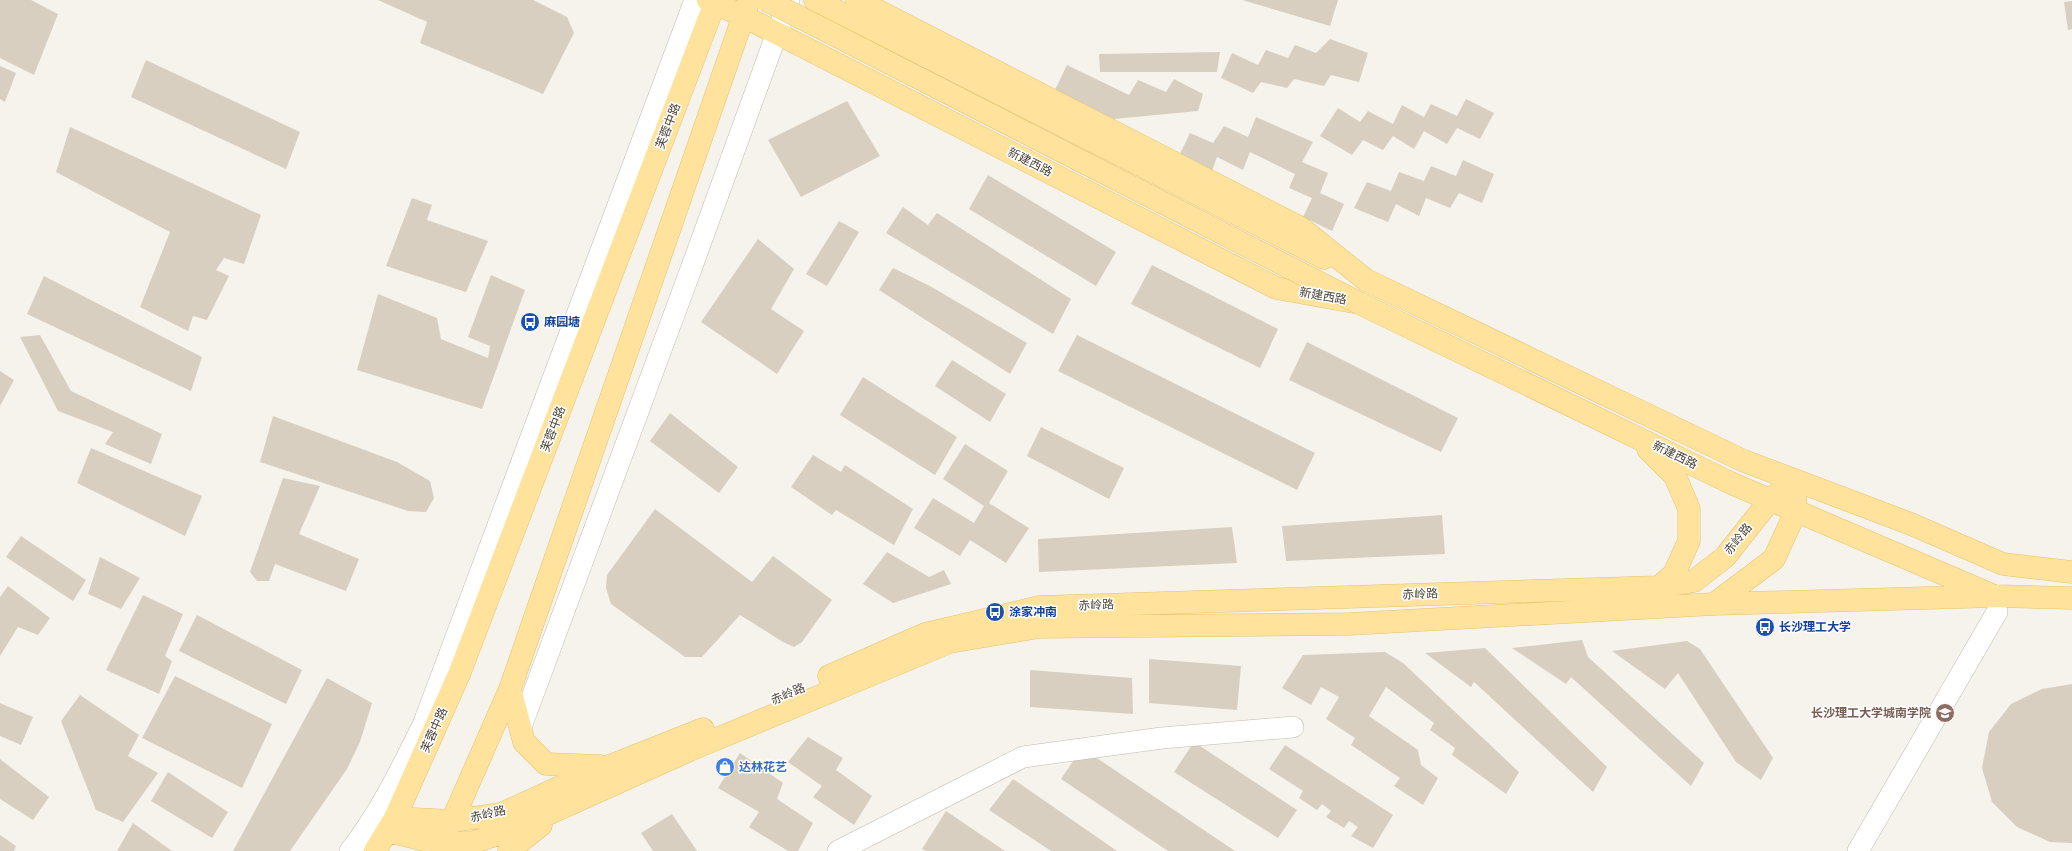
<svg xmlns="http://www.w3.org/2000/svg" width="2072" height="851" font-family="Figtree,'Noto Sans SC',sans-serif">
	<rect width="100%" height="100%" fill="#f6f3ec"/>
	<path fill="#d8cfc1" d="M 0,0 L 31,0 L 58,14 L 34,75 L 0,58 Z
		M 378,0 L 533,0 L 567,17 L 574,33 L 543,94 L 420,43 L 427,22 Z
		M 1242,0 L 1338,0 L 1330,26 Z
		M 2072,1 L 2072,29 L 2068,30 L 2064,2 Z
		M 1330,39 L 1368,53 L 1359,82 L 1331,75 L 1324,86 L 1294,79 L 1287,88 L 1261,82 L 1253,93 L 1221,78 L 1232,53 L 1258,65 L 1266,50 L 1288,58 L 1295,45 L 1316,53 Z
		M 1220,52 L 1217,72 L 1100,72 L 1099,54 Z
		M 146,60 L 300,132 L 286,169 L 131,97 Z
		M 1067,65 L 1129,95 L 1138,80 L 1166,92 L 1174,79 L 1203,94 L 1198,111 L 1114,119 L 1053,94 Z
		M 0,66 L 16,73 L 5,102 L 0,99 Z
		M 1466,99 L 1494,113 L 1480,139 L 1457,128 L 1447,144 L 1424,131 L 1414,149 L 1393,136 L 1383,150 L 1363,140 L 1352,155 L 1320,136 L 1338,108 L 1360,122 L 1368,111 L 1393,124 L 1402,105 L 1424,117 L 1431,104 L 1457,116 Z
		M 847,101 L 880,156 L 801,197 L 768,140 Z
		M 1256,117 L 1313,142 L 1302,162 L 1328,173 L 1320,193 L 1344,204 L 1332,231 L 1303,217 L 1312,198 L 1289,188 L 1295,174 L 1250,152 L 1243,170 L 1217,157 L 1211,174 L 1178,158 L 1190,133 L 1213,143 L 1224,126 L 1248,137 Z
		M 70,127 L 261,215 L 244,264 L 224,258 L 216,270 L 229,276 L 207,320 L 193,316 L 188,331 L 140,307 L 170,232 L 56,172 Z
		M 1463,160 L 1494,174 L 1482,203 L 1459,193 L 1450,208 L 1426,198 L 1419,216 L 1396,204 L 1388,222 L 1354,208 L 1367,182 L 1391,191 L 1399,172 L 1424,181 L 1431,166 L 1456,176 Z
		M 988,175 L 1116,252 L 1096,286 L 969,209 Z
		M 412,198 L 432,205 L 427,220 L 488,241 L 466,292 L 386,266 Z
		M 903,207 L 928,225 L 937,213 L 1071,299 L 1053,334 L 886,233 Z
		M 839,221 L 859,232 L 827,286 L 806,274 Z
		M 758,239 L 794,269 L 771,309 L 804,331 L 777,374 L 701,322 Z
		M 1152,265 L 1278,329 L 1260,368 L 1131,304 Z
		M 893,268 L 930,286 L 1027,343 L 1010,374 L 879,290 Z
		M 491,275 L 525,290 L 482,409 L 357,370 L 378,294 L 437,318 L 441,339 L 488,358 L 490,346 L 468,337 Z
		M 44,276 L 202,357 L 191,391 L 27,314 Z
		M 40,335 L 71,391 L 162,434 L 151,464 L 105,444 L 113,432 L 58,411 L 20,337 Z
		M 1077,335 L 1315,453 L 1297,490 L 1058,371 Z
		M 1307,342 L 1458,418 L 1441,452 L 1289,380 Z
		M 952,360 L 1006,394 L 990,422 L 935,386 Z
		M 0,371 L 14,380 L 0,406 Z
		M 863,377 L 957,437 L 935,475 L 840,415 Z
		M 670,413 L 738,467 L 719,493 L 650,441 Z
		M 273,416 L 397,462 L 430,481 L 434,498 L 426,512 L 408,511 L 260,462 Z
		M 1041,427 L 1124,468 L 1109,499 L 1027,456 Z
		M 965,444 L 1008,471 L 989,503 L 1029,528 L 1006,563 L 970,540 L 960,556 L 914,528 L 933,498 L 974,523 L 984,506 L 943,479 Z
		M 91,448 L 202,496 L 185,536 L 77,483 Z
		M 813,455 L 841,472 L 845,465 L 913,509 L 894,545 L 836,510 L 832,515 L 791,487 Z
		M 283,478 L 320,486 L 299,534 L 359,559 L 346,591 L 275,564 L 269,581 L 257,581 L 250,572 Z
		M 655,509 L 752,582 L 773,556 L 832,600 L 802,642 L 794,647 L 783,642 L 740,615 L 702,657 L 685,657 L 611,604 L 606,588 L 607,575 Z
		M 1442,515 L 1445,554 L 1286,561 L 1282,526 Z
		M 1232,527 L 1237,563 L 1039,572 L 1038,539 Z
		M 21,536 L 86,580 L 73,601 L 6,557 Z
		M 887,552 L 929,577 L 944,570 L 951,584 L 893,603 L 863,584 Z
		M 100,557 L 140,578 L 121,609 L 88,594 Z
		M 8,586 L 50,618 L 38,635 L 18,627 L 0,656 L 0,597 Z
		M 143,595 L 183,614 L 165,656 L 172,661 L 159,694 L 106,670 Z
		M 197,615 L 302,670 L 286,704 L 179,651 Z
		M 1582,640 L 1588,657 L 1704,763 L 1691,786 L 1571,677 L 1566,684 L 1512,648 Z
		M 1687,641 L 1700,649 L 1773,758 L 1761,780 L 1736,762 L 1678,673 L 1665,689 L 1612,651 Z
		M 1485,648 L 1607,767 L 1593,792 L 1474,682 L 1471,687 L 1425,653 Z
		M 1385,652 L 1403,663 L 1519,772 L 1506,794 L 1452,755 L 1455,748 L 1430,730 L 1434,723 L 1386,687 L 1369,716 L 1418,750 L 1421,765 L 1438,778 L 1423,805 L 1394,786 L 1400,778 L 1351,745 L 1355,738 L 1326,719 L 1339,697 L 1321,687 L 1311,705 L 1282,688 L 1303,655 Z
		M 1149,659 L 1241,666 L 1237,710 L 1149,703 Z
		M 1030,670 L 1132,678 L 1133,714 L 1030,707 Z
		M 175,676 L 272,724 L 242,788 L 142,738 Z
		M 327,678 L 372,703 L 360,742 L 347,769 L 290,851 L 233,851 Z
		M 2072,684 L 2072,843 L 2050,842 L 2017,827 L 1992,802 L 1982,768 L 1989,732 L 2011,704 L 2042,689 Z
		M 80,695 L 139,735 L 128,756 L 158,773 L 123,822 L 96,810 L 61,721 Z
		M 0,703 L 33,717 L 21,745 L 0,736 Z
		M 808,737 L 843,758 L 836,770 L 872,796 L 854,825 L 813,797 L 822,786 L 788,762 Z
		M 1194,742 L 1297,810 L 1278,838 L 1174,772 Z
		M 1285,745 L 1393,815 L 1373,848 L 1351,836 L 1358,827 L 1349,821 L 1344,828 L 1326,817 L 1331,811 L 1322,804 L 1317,810 L 1299,798 L 1303,791 L 1269,769 Z
		M 1082,748 L 1235,851 L 1168,851 L 1061,779 Z
		M 740,753 L 783,783 L 777,799 L 813,823 L 798,851 L 788,851 L 749,827 L 759,812 L 718,788 Z
		M 0,759 L 49,797 L 33,820 L 0,799 Z
		M 168,772 L 228,812 L 212,838 L 151,801 Z
		M 1013,779 L 1117,851 L 1051,851 L 989,810 Z
		M 946,811 L 1005,851 L 926,851 L 922,849 Z
		M 672,814 L 697,851 L 653,851 L 641,833 Z
		M 133,823 L 172,851 L 117,851 Z
		M 0,835 L 16,846 L 14,851 L 0,851 Z"/>
	<g fill="none" stroke-linecap="round" stroke-linejoin="round">
		<g stroke="#c2bbae" stroke-width="22">
			<path id="minor" d="M 521,727 L 691,269 L 789,0
				M 350,851 C 380,813 401,769 423,725 L 695,0
				M 838,851 L 1023,757 L 1162,738 L 1293,727
				M 1858,851 L 1997,612"/>
		</g>
		<g stroke="#e6c16a" stroke-width="23">
			<path id="major" d="M 708,0 L 743,16 L 1276,288 L 1359,303 L 1733,484 L 1990,594
				M 815,0 L 1324,258
				M 857,0 L 1301,228 L 1366,280 L 1744,461 L 1911,524 L 2003,564 L 2072,572
				M 1648,449 L 1675,476 L 1689,509 L 1689,541 L 1674,574 L 1659,587
				M 1714,604 L 1774,559 L 1796,511 L 1795,497
				M 829,676 L 925,634 L 1039,607 L 1659,587 L 1694,581 L 1725,557 L 1770,500 L 1794,480
				M 510,689 L 524,742 L 546,764 L 600,766
				M 395,818 L 452,821 L 501,814 L 582,777 L 703,729
				M 387,831 L 433,842 L 471,843 L 517,828 L 690,750 L 950,642 L 1039,627 L 1349,624 L 1714,604 L 1996,596 L 2072,598
				M 444,831 L 452,821 L 510,689 L 749,0
				M 375,851 L 395,818 L 460,672 L 716,0
				M 509,851 L 541,825"/>
		</g>
		<use href="#minor" stroke="#fff" stroke-width="21"/>
		<use href="#major" stroke="#ffe39c" stroke-width="22"/>
		<g stroke="#e6c16a" stroke-width="23" stroke-linecap="butt">
			<path id="major-bridge" d="M 766,0 L 1359,303"/>
		</g>
		<use href="#major-bridge" stroke="#ffe39c" stroke-width="22"/>
	</g>
	<defs>
		<g id="bus-disc" transform="scale(1)"><circle r="9.5" fill="#1a4fb4" stroke="#fff"/><path d="M-5-6H5V4H4V6H2V4H-2V6H-4V4H-5ZM-3.5-4V0h7V-4ZM-3.5 1.2v1.5H-2V1.2ZM2 1.2v1.5H3.5V1.2Z" fill="#fff"/></g>
		<g id="university-disc" transform="scale(1)"><circle r="9.5" fill="#8d6e63" stroke="#fff"/><path d="M0-5L7-2L0 1L-7-2ZM-4 1L0 2.5L4 1V4Q0 6-4 4Z" fill="#fff"/></g>
		<g id="shop-disc" transform="scale(1)"><circle r="9.5" fill="#3f7fe0" stroke="#fff"/><path d="M-5-2.5h2.3a2.7 3.5 0 0 1 5.4 0H5L5.5 6h-11ZM-1.5-2.5h3a1.5 2.3 0 0 0-3 0Z" fill="#fff"/></g>
	</defs>
	<g fill-rule="evenodd">
		<use href="#bus-disc" x="530" y="322"/>
		<use href="#bus-disc" x="995" y="612"/>
		<use href="#bus-disc" x="1765" y="627"/>
		<use href="#university-disc" x="1945" y="713"/>
		<use href="#shop-disc" x="725" y="767"/>
	</g>
	<g text-anchor="middle" dominant-baseline="central" stroke-width="3" stroke-linejoin="round" paint-order="stroke">
		<g font-size="12" fill="#4b4439" stroke="#fff">
			<text transform="translate(668 126) rotate(-69)">芙蓉中路</text>
			<text transform="translate(1030 162) rotate(27)">新建西路</text>
			<text transform="translate(1323 296) rotate(10)">新建西路</text>
			<text transform="translate(553 429) rotate(-69)">芙蓉中路</text>
			<text transform="translate(1675 455) rotate(26)">新建西路</text>
			<text transform="translate(1738 539) rotate(-51)">赤岭路</text>
			<text transform="translate(1420 594) rotate(-2)">赤岭路</text>
			<text transform="translate(1096 605) rotate(-2)">赤岭路</text>
			<text transform="translate(788 694) rotate(-23)">赤岭路</text>
			<text transform="translate(434 730) rotate(-66)">芙蓉中路</text>
			<text transform="translate(488 814) rotate(-13)">赤岭路</text>
		</g>
		<g font-size="12" font-weight="bold" fill="#164399" stroke="#fff" text-anchor="start">
			<text x="544" y="322">麻园塘</text>
			<text x="1009" y="612">涂家冲南</text>
			<text x="1779" y="627">长沙理工大学</text>
		</g>
		<g font-size="12" font-weight="bold" fill="#785e54" stroke="#fff" text-anchor="end">
			<text x="1931" y="713">长沙理工大学城南学院</text>
		</g>
		<g font-size="12" font-weight="bold" fill="#366cbe" stroke="#fff" text-anchor="start">
			<text x="739" y="767">达林花艺</text>
		</g>
	</g>
</svg>
